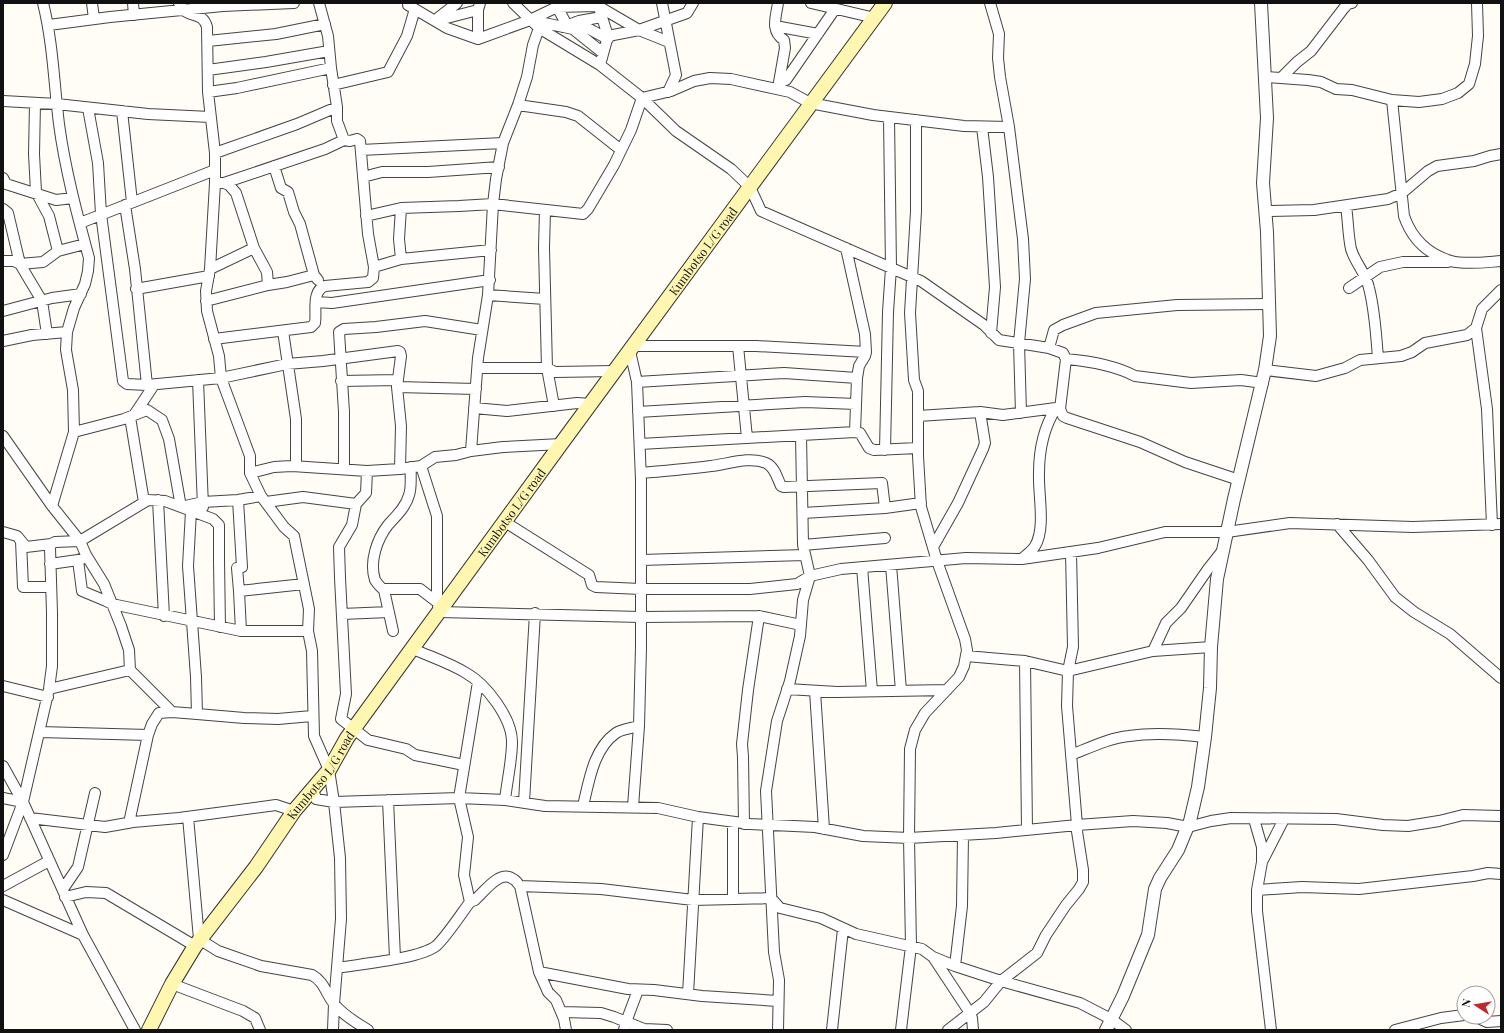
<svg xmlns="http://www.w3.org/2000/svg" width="1504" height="1033" font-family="'Playfair Display',serif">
	<rect width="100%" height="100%" fill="#fffdf5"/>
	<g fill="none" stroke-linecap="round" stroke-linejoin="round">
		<g stroke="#444" stroke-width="12">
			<path id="minor" d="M 43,3 C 53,43 54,84 59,124 C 65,169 77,214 89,258 L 88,271 L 85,284 L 74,308 L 67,332 L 66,350 L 73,390 L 74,432 L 52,506
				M 92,3 L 94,19
				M 133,3 L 134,15
				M 179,3 C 187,21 202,9 207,27 L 208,92 L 215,153 L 215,183 L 210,269 L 206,291 L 207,311 L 219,356 L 221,378 L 250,456 L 250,473 L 261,496 L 284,527 L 294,536 L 309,609 L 308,631 L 312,651 L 314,736 L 329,770 L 334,802 L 459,798 L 505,800 L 545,806 L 658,808 L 698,817 L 750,824 L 815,827 L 863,836 L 909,838 L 996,833 L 1077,825 L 1133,821 L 1167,823 L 1188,827 L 1211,821 L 1231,818 L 1336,819 L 1383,825 L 1408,826 L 1439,821 L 1463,815 L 1501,816
				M 408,3 L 408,5 L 447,28 L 478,39 L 530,20 L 557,7 L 598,6 L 639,30 L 687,13 L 693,3
				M 513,3 L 539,28 L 600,65 L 642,98 L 676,131 L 731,169 L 750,187 L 761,211 L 921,281 L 984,325 L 999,340 L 1049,348 L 1063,353 L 1066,359 L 1060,409 L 1063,416 L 1067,418 L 1140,442 L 1185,462 L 1239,480
				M 557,3 L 557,7 L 567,25
				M 662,3 L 676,75 L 668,92
				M 778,3 C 776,17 770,31 784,40 L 785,48 L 778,88
				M 811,3 L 875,18
				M 990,3 L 999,34 L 998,58 L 1000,77 L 1009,127 L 1023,239 L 1025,279 L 1019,343 L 1021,413
				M 600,11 L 608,36
				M 438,18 L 457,3
				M 530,20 L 573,29 L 603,53
				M 435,21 L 478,10
				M 576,22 L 608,39
				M 49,25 L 110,17 L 223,6 L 294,3
				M 775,26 L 818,34
				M 563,27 L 579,21 L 602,17
				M 478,39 L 478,10 L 480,3
				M 208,41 L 276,34 L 325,24
				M 600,65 L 608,36 L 639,30 L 669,42
				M 208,70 L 266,62 L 329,51
				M 1265,77 L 1308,80 L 1321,82 L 1336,89 L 1352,90 L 1392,100 L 1419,102 L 1442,99 L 1458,93 L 1469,84 L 1475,64 L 1478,36 L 1477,3
				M 1281,78 L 1297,62 L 1311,51 L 1344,8 L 1348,4 L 1352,3
				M 779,83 L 786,80 L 835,9
				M 333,85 L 388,72 L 407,36 L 415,9
				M 208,92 L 237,88 L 331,68
				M 1392,100 L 1404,216 C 1412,239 1427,254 1451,261 C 1465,265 1487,262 1501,261
				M 3,101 L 57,104 L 148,114 L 210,117
				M 35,103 L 34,154 L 36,192 L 49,216 L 58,251
				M 518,105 L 566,112 L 578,116 L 621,150
				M 88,108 L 98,163 L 101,214 L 123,381 L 127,384 L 147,385 L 221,378 L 287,364 L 323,361 L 398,351 L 400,352 L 401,356 L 397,387 L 401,426 L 400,469
				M 122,111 L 132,202
				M 982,127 L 988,177 L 995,287 L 991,333
				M 361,150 L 503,143
				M 215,153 L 297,124 L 337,107
				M 274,166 L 280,185 L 281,188 L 288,192 L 294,212 L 300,224 L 314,275 L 318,280
				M 363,177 L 382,172 L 428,172 L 499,167
				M 3,178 L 6,184 L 56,200 L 73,198
				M 215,183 L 224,183 L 229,185 L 236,193 L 254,248 L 267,272 L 268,285 L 287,282 L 314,275
				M 224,183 L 325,149 L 344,140
				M 125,205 L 135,269 L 147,385
				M 1346,206 C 1348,219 1348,235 1351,249 C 1355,263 1366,273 1369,288 C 1375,311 1376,334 1378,358
				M 3,209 L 8,213 L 20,264 L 42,301 L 47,334
				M 545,210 L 544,248 L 547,368 L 554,406
				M 1266,211 L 1314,210 L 1388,199 L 1402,193 L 1428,171 L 1437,166 L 1474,161 L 1490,156 L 1501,154
				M 366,216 L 401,208 L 459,206 L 493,204 L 583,214 L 588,209 L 614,165 L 631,130 L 642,98 L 671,91 L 694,81 L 710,78 L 731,79 L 790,92 L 810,103 L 873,115 L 964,126 L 1009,127
				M 80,223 L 215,170
				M 846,248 L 865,334 L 866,352 L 865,356 L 859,366 L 857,378 L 855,432
				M 401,259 L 399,239 L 401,208
				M 3,261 L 14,261 L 20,264 L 43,262 L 58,251 L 85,244
				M 374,267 L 401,259 L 491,250
				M 210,269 L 254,248
				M 1349,288 L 1380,267 L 1403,262 L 1448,262
				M 136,289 L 209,276
				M 488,295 L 545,299
				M 206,301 L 268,285
				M 316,302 L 332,303 L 490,280
				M 3,311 L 52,298 L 81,294
				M 1476,328 L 1487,409 L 1492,525
				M 283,331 L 296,419 L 296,466
				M 214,339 L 311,327 L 315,323 C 317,312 311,291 325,286 L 368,282 L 373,278 L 374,267 L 368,234 L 360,141 L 357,139 L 350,141 L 344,140 L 337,121 L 337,107 L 331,68 L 328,36 L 319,3
				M 3,341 L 32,335 L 67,332
				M 634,346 L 756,346 L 866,352
				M 738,346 L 747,438
				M 1049,348 L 1054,330 L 1063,325 L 1096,313 L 1177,305 L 1269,304
				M 630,351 L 637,382 L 641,480 L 641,647 L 639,726 L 633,807
				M 1066,359 C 1089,361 1114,365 1135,376 L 1191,383 L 1241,380 L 1263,383
				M 478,368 L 547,368 L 555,372 L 615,371
				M 1265,370 L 1316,376 L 1345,368 L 1360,360 L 1401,356 L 1412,352 L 1425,343 L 1467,335 L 1476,328 L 1482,309 L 1501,290
				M 198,380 L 203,507
				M 341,381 L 398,380
				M 637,382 L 784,373 L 857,378
				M 397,387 L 476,389
				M 474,408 L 507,411 L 577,403 L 591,404
				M 638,412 L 805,402 L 856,404
				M 134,415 L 154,385
				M 918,416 L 980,412 L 1003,415 L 1056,408 L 1059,409
				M 130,417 L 144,502
				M 74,432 L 124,419 L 147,410 L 162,420 L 169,439 L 181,507 L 203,502 L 238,500 L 261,496
				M 3,436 L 52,506 L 80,541 L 86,555 L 104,584 L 121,626 L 129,650 L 130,670 L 172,712
				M 640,444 L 855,432 L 860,433 L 869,448 L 874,450 L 918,448
				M 885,450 L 888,312 L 891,268 L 889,117
				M 471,451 L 478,358 L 488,295 L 493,204 L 496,179 L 503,143 L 518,105 L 527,77 L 533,45 L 539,28
				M 421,466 L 437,516 L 437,602 L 440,612 L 641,617 L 759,616 L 801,625
				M 411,467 C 410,476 412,487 409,495 C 406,507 396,516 388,525 C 377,539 369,562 375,580 C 377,583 380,587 383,589 L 420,589 L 437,602
				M 344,469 L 344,412 L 339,332 L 344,329 L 376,327 L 425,321 L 482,330
				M 367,471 L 366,493 L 356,504 L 352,525 L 339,547 L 340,578 L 346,694 L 341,719 L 368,740 L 406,749 L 415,755 L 464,765
				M 250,473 L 274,467 L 292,466 L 367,471 L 400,469 L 421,466 L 435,457 L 456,455 L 471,451 L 503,447 L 561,444
				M 641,473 C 664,471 688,469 711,466 C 728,464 750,456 766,463 C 775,467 777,478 781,486 L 784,487 L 882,483 L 885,508 L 921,503
				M 158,500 L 164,616
				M 238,500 L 242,567 L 237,568 L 239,591
				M 266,502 L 303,497 L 356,504
				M 803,513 L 885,508
				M 505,522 L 589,575 L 592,585 L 596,587 L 641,589 L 750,589 L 797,584 L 810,576 L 841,569 L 966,558 L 1022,559 L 1098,548 L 1165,532 L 1227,532 L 1290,523 L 1413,527 L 1501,524
				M 1337,524 L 1368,560 L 1395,597 L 1414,612 L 1450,634 L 1501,678
				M 3,532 L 17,536 L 26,547 L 51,544
				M 21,541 L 23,587 L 51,587
				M 803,545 L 885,538
				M 933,547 L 958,503 L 983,449 L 985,443 L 980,412
				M 1071,552 L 1073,647 L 1068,671 L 1067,706 L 1077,825
				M 87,557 L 78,560 L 82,591 L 106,601 L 112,604 L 241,631 L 308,631
				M 1022,559 C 1026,555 1032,551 1035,546 C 1046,528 1038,494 1039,473 C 1039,451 1044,427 1056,408
				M 641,560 L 805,555
				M 50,564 L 78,560
				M 891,565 L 901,691
				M 862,567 L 872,691
				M 384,590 L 393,631
				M 342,614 L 389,612
				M 241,631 L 239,591 L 304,584
				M 413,649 C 431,657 450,663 466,673 C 486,684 512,718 512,742 C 512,761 507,781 505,800
				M 1153,651 L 1166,623 L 1181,608 L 1208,569 L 1223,550
				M 966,656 L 1025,661 L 1068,671 L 1153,651 L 1211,647
				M 1025,661 L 1027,830
				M 3,686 L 48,697
				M 49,689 L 130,670
				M 787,689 L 837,692 L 947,690
				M 815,691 L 824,829
				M 197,714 L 244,718 L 278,719 L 312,716
				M 40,732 L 148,735
				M 1071,755 C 1089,748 1109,738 1129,736 C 1154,732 1180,734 1205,737
				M 3,766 L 23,802 L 83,935 L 135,1030
				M 313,789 L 316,799 L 334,802 L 340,858 L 341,919 L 334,1004 L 333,1030
				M 3,798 L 23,802
				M 388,800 L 395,958
				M 524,802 L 535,613
				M 583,806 C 589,782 593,749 616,733 C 622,729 632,728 639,726
				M 188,817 L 199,939 L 218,951 L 261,966 L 312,975 C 325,982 326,995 335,1005 C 344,1016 357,1023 368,1030
				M 30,818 L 105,827 L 133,822 L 179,818 L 276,805 L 294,811
				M 1254,819 L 1262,847 L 1262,862 L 1257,890 L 1257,911 L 1271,1030
				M 129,823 L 148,735 L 152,724 L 159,713 L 172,712 L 197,714 L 196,677 L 188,566 L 191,511
				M 744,824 L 743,757 L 742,744 L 748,690 L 759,616
				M 3,855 L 23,802 L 49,689 L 52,666 L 52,613 L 50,548 L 51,544 L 55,542 L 80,541 L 148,500 L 165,501 L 213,519 L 219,525 L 219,560 L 220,627
				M 1263,860 L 1284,819
				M 3,886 L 49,861
				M 520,886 L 601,889 L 693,900 L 771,898 L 780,908 L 821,918 L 856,934 L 922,949 L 933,957 L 955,966 L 1001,981 L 1080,1003 L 1111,1019 L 1126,1030
				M 63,889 L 78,867 L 95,793
				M 1257,890 L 1302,887 L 1359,889 L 1473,876 L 1488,873 L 1501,874
				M 65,897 L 86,892 L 106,893 L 195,946
				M 733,899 L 733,822
				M 3,900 L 83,935
				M 470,902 L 464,875 L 468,837 L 459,798 L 478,682
				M 933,957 L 970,1013 L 972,1018 L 973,1030
				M 955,966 L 962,906 L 963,835
				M 337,968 C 360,964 419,959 436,946 C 446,937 461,914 470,902 L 475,900 C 484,892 500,869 513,879 C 516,880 518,884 520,886 L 539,972 L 548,992 L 556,1000 L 564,1019 L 566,1030
				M 539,972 L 628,989 L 654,990 L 702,996 L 778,1001
				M 172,984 L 243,1011 L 255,1018 L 260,1030
				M 688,994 L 698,817
				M 561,1012 L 601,1013 L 614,1017 L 644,1029 L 667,1030
				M 1476,1017 L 1487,1022 L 1501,1021
				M 624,1030 L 626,1022 L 638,990
				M 778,1030 L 779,980 L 774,952 L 766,791 L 777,721 L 790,681 L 800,636 L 803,600 L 810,576 L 803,545 L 801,435
				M 832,1030 L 843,929
				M 901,1030 L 911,946 L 909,838 L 910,749 L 915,730 L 925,713 L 959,677 L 964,666 L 967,650 L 965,639 L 937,561 L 921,507 L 918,456 L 918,391 L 914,380 L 910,313 L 916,211 L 916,120
				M 948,1030 L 984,1002 L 1001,981 L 1037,953 L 1046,935 L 1066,905 L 1079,889 L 1083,882 L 1083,870 L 1076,825
				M 1395,1030 L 1441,1018 L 1464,1015"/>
		</g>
		<g stroke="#444" stroke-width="14">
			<path id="tertiary" d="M 1106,1030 L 1123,996 L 1148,935 L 1155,889 L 1160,878 L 1178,850 L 1190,821 L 1198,787 L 1205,737 L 1210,688 L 1211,647 L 1217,579 L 1234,499 L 1265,370 L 1270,336 L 1267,232 L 1263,183 L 1267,118 L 1261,3"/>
		</g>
		<g stroke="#333" stroke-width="16">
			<g id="secondary">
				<path id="s1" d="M 149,1030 L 172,984 L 195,946 L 256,867 L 294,811 L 329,770 L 347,738 L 561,444 L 885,3"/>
			</g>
		</g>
		<use href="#minor" stroke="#fff" stroke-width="10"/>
		<use href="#tertiary" stroke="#fff" stroke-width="12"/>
		<use href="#secondary" stroke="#fff6b0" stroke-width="14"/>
	</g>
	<g text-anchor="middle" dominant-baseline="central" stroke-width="4" stroke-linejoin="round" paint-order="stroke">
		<g font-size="12" fill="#111" stroke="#fff">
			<text stroke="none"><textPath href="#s1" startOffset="957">Kumbotso L/G road</textPath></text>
			<text stroke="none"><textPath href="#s1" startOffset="633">Kumbotso L/G road</textPath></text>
			<text stroke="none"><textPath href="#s1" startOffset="308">Kumbotso L/G road</textPath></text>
		</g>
	</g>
	<rect width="1504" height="1033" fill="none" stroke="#111111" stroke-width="8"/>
	<g transform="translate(1476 1005) rotate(282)"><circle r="19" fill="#ffffff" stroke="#a0a0a0"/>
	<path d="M0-3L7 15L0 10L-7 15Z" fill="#c4262e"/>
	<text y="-6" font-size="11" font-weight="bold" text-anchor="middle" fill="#111111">N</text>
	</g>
</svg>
